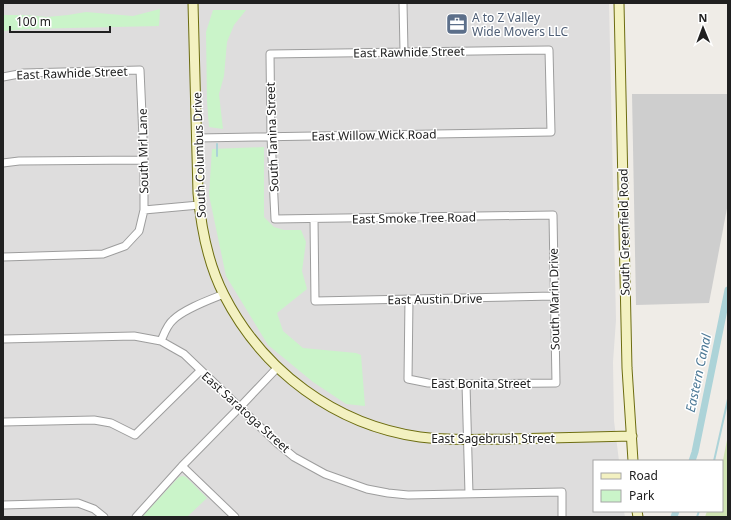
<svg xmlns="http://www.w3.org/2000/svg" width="731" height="520" font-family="'Noto Sans',sans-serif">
	<rect width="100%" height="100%" fill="#efece7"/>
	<path fill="#dedddd" d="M 3,3 L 609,3 L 616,320 L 613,362 L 614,421 L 619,461 L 594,461 L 594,511 L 624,511 L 625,517 L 3,517 Z"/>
	<path fill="#cecece" d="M 632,94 L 728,94 L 728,203 L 709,303 L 636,305 Z"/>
	<path fill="#d0e4b3" d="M 728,435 L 728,517 L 705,517 L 707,511 L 722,511 L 722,465 Z"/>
	<path fill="#caf4c9" d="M 160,9 L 159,26 L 27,29 L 3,31 L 3,15 L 26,15 L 47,17 L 68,15 L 86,12 L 133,16 Z
		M 213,10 L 246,10 L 234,25 L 227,42 L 224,76 L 219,94 L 223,129 L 209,127 L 207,101 L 206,32 Z
		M 264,147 L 264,217 L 274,227 L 284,230 L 301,230 L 306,242 L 302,271 L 307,289 L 277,313 L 283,331 L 303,348 L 356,353 L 361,355 L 365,406 L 346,404 L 313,382 L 268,345 L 226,276 L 209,195 L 212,149 Z
		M 183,476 L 186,477 L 207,498 L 187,517 L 142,517 L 177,479 L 179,477 Z"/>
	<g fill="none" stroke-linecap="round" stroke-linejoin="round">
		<path stroke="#acd3d8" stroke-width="2" d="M 217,144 L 217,156
			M 714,461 L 728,399
			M 697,517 L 699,511"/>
		<path stroke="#acd3d8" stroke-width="7" d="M 692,461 L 695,452 L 728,290
			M 674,517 L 676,511"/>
		<g stroke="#9d9d9d" stroke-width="9">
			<path id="street" d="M 403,3 L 404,51
				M 3,77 L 24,73 L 140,70 L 144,160 L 144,210 L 139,231 L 125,246 L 103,254 L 3,257
				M 197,138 L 551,132 L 549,50 L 270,54 L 271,137 L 275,219 L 553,215 L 556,383 L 466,384 L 428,383 L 408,379 L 409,299
				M 3,163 L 19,161 L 144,160
				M 144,210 L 199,205
				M 314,219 L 315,301 L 554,296
				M 3,339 L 134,336 L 161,341 L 184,354 L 277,443 L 294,457 L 325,474 L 367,489 L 388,493 L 408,495 L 562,492 L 562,517
				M 161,341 C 164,334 167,325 173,320 C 184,309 209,300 224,294
				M 466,384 L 469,494
				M 3,422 L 94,420 L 111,423 L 135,435 L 200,371
				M 182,466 L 235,517
				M 3,505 L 78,503 L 94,509 L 104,517
				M 136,517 L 182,466 L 240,407 L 277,368"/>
		</g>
		<g stroke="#6d6d10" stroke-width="11">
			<path id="secondary" d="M 193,3 L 198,193 C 201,228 208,264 224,295 C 263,371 335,425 420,437 C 449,441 478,439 508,439 C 549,438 590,437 632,436
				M 619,3 L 627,368 L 633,461
				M 637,511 L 638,517"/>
		</g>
		<use href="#street" stroke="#fff" stroke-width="7"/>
		<use href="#secondary" stroke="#f3f1c1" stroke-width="9"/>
	</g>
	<defs>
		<g id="office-square" transform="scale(1.15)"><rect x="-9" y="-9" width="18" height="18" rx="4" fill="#5c6f8a" stroke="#fff"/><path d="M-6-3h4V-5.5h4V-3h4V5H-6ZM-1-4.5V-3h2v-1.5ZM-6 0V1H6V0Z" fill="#fff"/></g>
	</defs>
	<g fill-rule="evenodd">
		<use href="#office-square" x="457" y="24"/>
	</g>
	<g text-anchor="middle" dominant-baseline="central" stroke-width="3" stroke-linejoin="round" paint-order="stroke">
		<g font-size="12" fill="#4e5e75" stroke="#fff" text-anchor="start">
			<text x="472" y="17">A to Z Valley<tspan x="472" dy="14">Wide Movers LLC</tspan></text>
		</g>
		<g font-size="12" fill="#202020" stroke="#fff">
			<text transform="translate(409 52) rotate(-1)">East Rawhide Street</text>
			<text transform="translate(72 73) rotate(-2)">East Rawhide Street</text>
			<text transform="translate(374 135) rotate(-1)">East Willow Wick Road</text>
			<text transform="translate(272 137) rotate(-92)">South Tanina Street</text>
			<text transform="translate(143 151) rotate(-91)">South Mrl Lane</text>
			<text transform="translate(199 155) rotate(-92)">South Columbus Drive</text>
			<text transform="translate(414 218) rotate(-1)">East Smoke Tree Road</text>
			<text transform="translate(624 232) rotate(-91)">South Greenfield Road</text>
			<text transform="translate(435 299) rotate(-1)">East Austin Drive</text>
			<text transform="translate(554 299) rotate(-91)">South Marin Drive</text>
			<text x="481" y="383">East Bonita Street</text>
			<text transform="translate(246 412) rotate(42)">East Saratoga Street</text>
			<text x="493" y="438">East Sagebrush Street</text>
		</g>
		<g font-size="13" font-style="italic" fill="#4e7a97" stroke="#fff">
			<text transform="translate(698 373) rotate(-78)">Eastern Canal</text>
		</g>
	</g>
	<rect width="731" height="520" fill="none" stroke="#202020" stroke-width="8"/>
	<rect x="593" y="460" width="130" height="52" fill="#ffffff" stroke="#a6a6a6"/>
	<rect x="601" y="473" width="20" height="6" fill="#f3f1c1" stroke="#a6a6a6"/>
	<text x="629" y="480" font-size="12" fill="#202020">Road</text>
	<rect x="601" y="490" width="20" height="12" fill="#caf4c9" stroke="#a6a6a6"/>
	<text x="629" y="500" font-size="12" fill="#202020">Park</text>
	<g transform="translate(703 28) rotate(359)" stroke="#ffffff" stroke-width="3" paint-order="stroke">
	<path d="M0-3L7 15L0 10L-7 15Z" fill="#202020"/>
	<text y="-6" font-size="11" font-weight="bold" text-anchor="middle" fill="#202020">N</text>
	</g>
	<path d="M10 26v6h100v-6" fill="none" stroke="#202020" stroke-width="2"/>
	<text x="16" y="26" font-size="12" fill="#202020" stroke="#ffffff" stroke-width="3" paint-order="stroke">100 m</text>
</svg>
